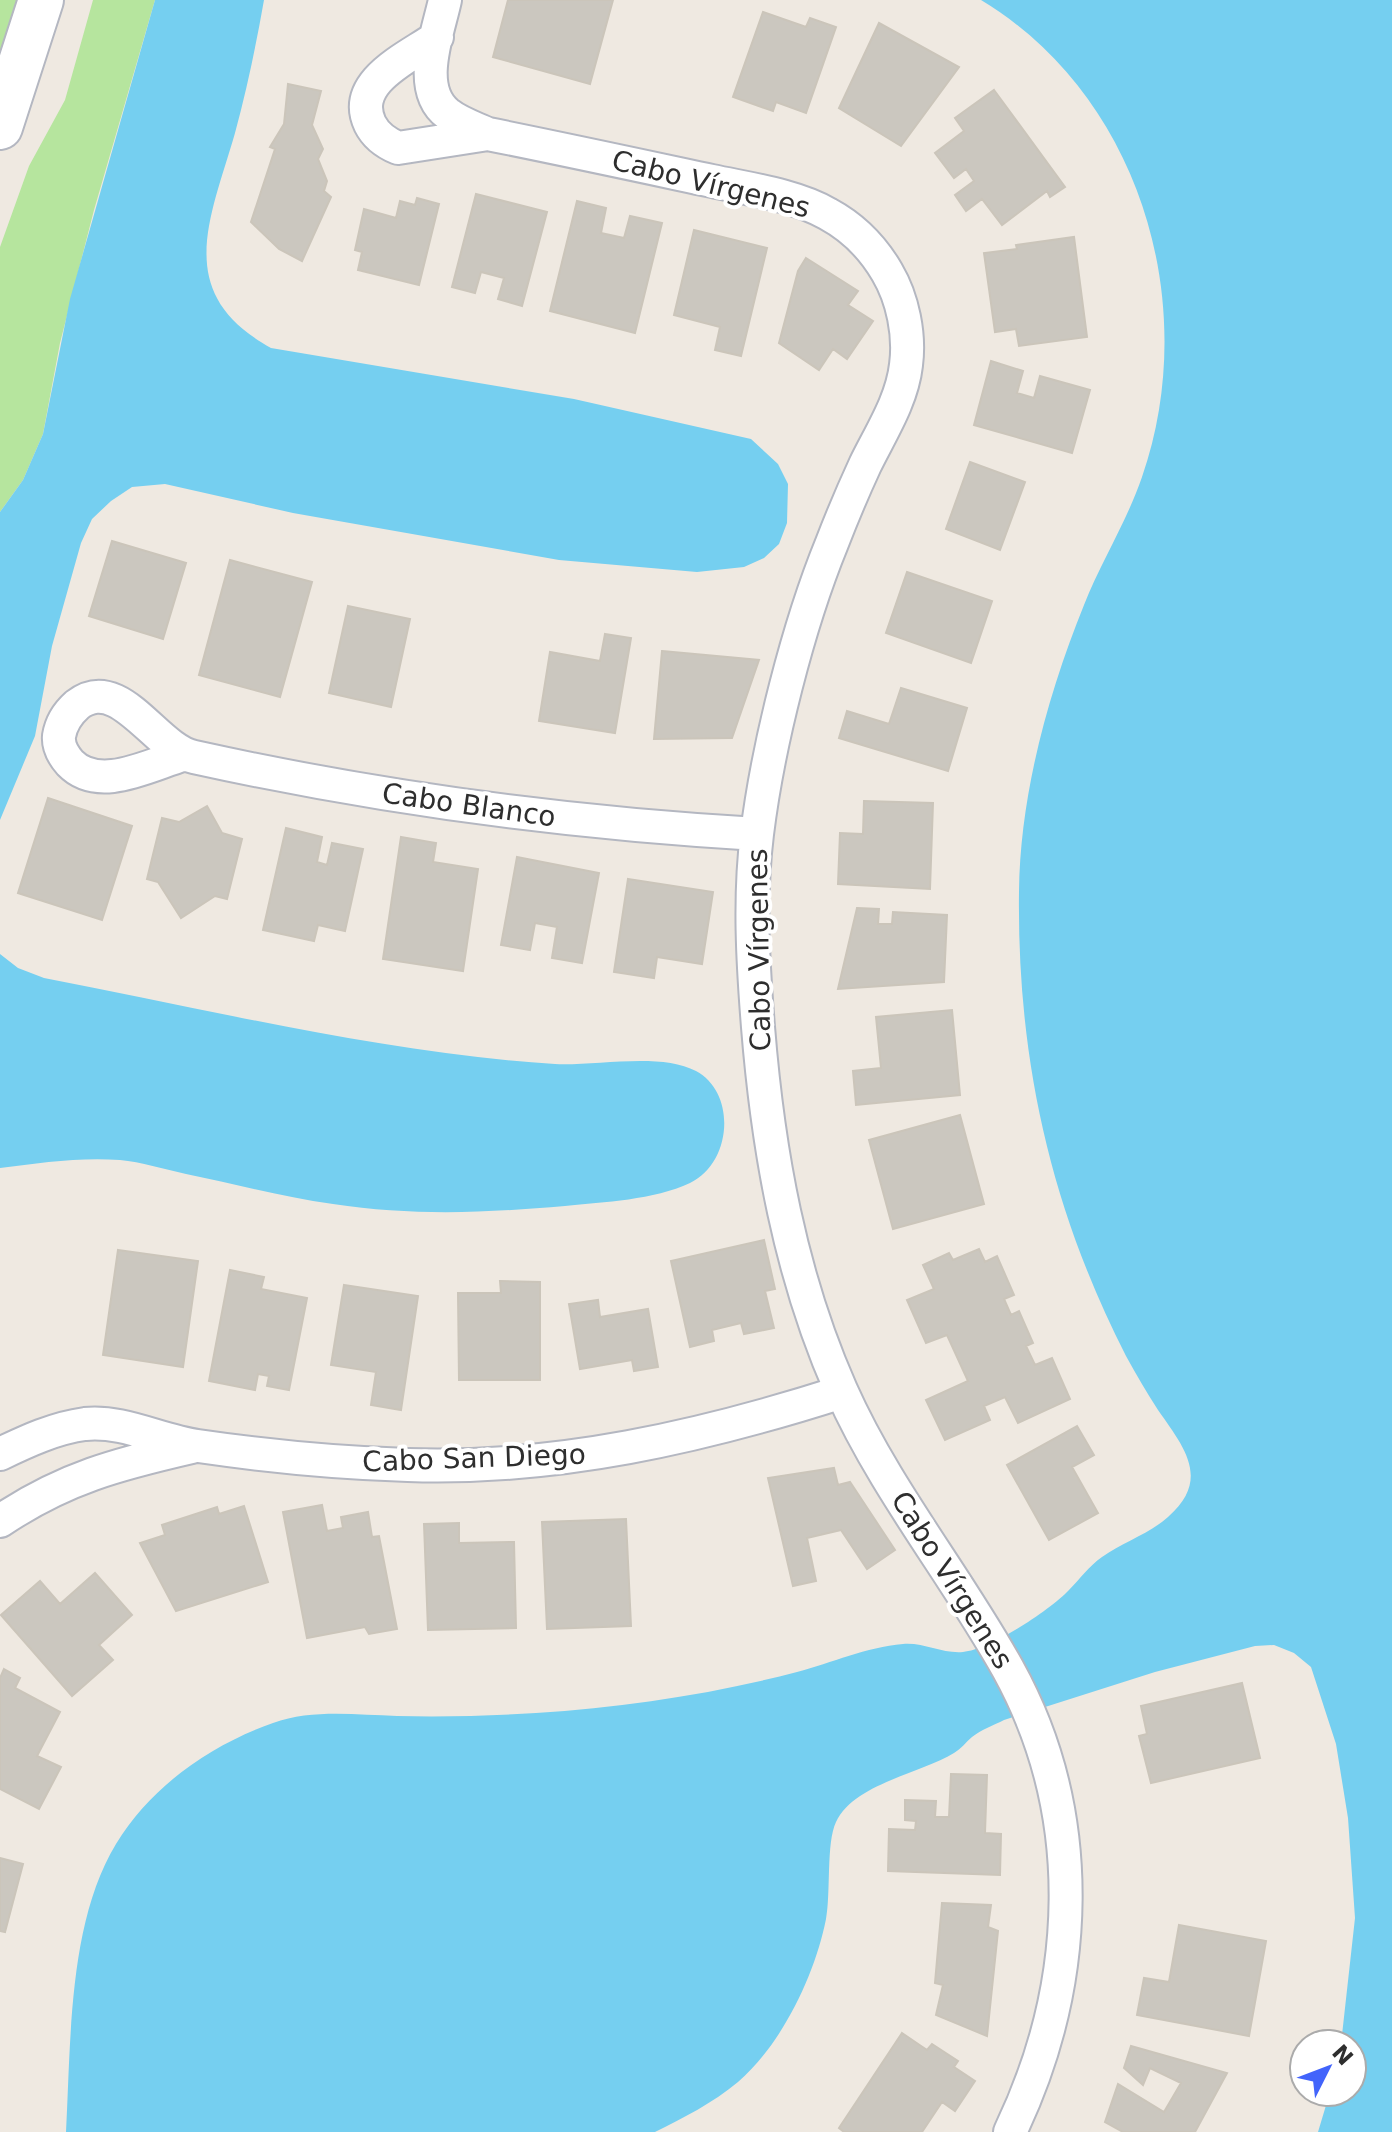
<svg xmlns="http://www.w3.org/2000/svg" width="1392" height="2132" font-family="'DejaVu Sans',sans-serif">
	<rect width="100%" height="100%" fill="#efe9e1"/>
	<path fill="#b6e59e" d="M 0,0 L 21,0 L 0,73 Z
		M 93,0 L 155,0 L 94,210 L 60,343 L 43,434 L 23,480 L 0,512 L 0,247 L 29,166 L 65,100 Z"/>
	<path fill="#75cff0" d="M 155,0 L 264,0 C 256,45 247,89 235,133 C 210,220 172,293 271,348 L 574,399 L 751,439 L 778,464 L 788,484 L 787,523 L 779,544 L 764,558 L 744,567 L 697,572 L 559,560 L 293,513 L 165,484 L 132,487 L 111,501 L 92,519 L 81,543 L 52,646 L 35,736 L 0,820 L 0,512 L 23,480 L 43,434 L 70,299 Z
		M 981,0 L 1392,0 L 1392,2132 L 1318,2132 L 1330,2092 L 1352,2092 L 1352,2044 L 1341,2044 L 1355,1918 L 1348,1818 L 1336,1744 L 1311,1667 L 1294,1653 L 1274,1645 L 1255,1646 L 1155,1672 L 1004,1720 C 994,1725 981,1730 972,1737 C 966,1742 961,1749 954,1753 C 919,1774 854,1784 836,1822 C 826,1843 831,1893 826,1919 C 815,1975 782,2044 738,2082 C 713,2103 683,2118 655,2132 L 66,2132 C 71,2042 68,1923 116,1844 C 151,1786 211,1745 273,1723 C 312,1709 356,1715 397,1716 C 443,1717 490,1716 536,1713 C 624,1707 713,1694 797,1672 C 832,1663 866,1647 903,1644 C 923,1642 943,1654 963,1652 C 990,1650 1050,1610 1069,1590 C 1080,1579 1089,1566 1102,1557 C 1123,1542 1149,1534 1168,1517 C 1212,1479 1183,1446 1158,1410 C 1147,1393 1136,1374 1126,1356 C 1050,1207 1017,1058 1019,892 C 1020,795 1048,694 1084,605 C 1101,562 1127,521 1142,477 C 1202,304 1140,96 981,0 Z
		M 0,954 L 18,968 L 44,978 C 212,1010 383,1053 555,1064 C 595,1066 661,1052 696,1071 C 737,1093 732,1163 690,1183 C 654,1200 604,1202 565,1206 C 484,1213 413,1216 333,1204 C 283,1197 235,1184 186,1174 C 164,1169 141,1162 120,1160 C 79,1157 40,1163 0,1168 Z"/>
	<path fill="#cbc7bf" stroke="#cbc5ba" stroke-width="2" d="M 508,0 L 613,0 L 590,84 L 493,57 Z
		M 763,12 L 806,27 L 810,18 L 836,27 L 806,113 L 776,102 L 773,111 L 733,97 Z
		M 879,23 L 959,67 L 901,146 L 839,108 Z
		M 288,84 L 321,91 L 312,125 L 323,149 L 318,159 L 327,181 L 324,191 L 331,197 L 302,261 L 279,249 L 251,222 L 275,149 L 270,147 L 284,124 Z
		M 994,90 L 1065,187 L 1050,197 L 1047,191 L 1002,225 L 982,199 L 966,211 L 955,195 L 974,181 L 966,169 L 954,178 L 935,153 L 964,131 L 955,118 Z
		M 476,194 L 547,212 L 522,306 L 498,299 L 504,278 L 481,272 L 475,293 L 452,287 Z
		M 417,198 L 439,204 L 419,285 L 358,270 L 362,252 L 355,250 L 364,209 L 396,218 L 400,201 L 415,205 Z
		M 577,201 L 606,208 L 601,233 L 624,238 L 630,216 L 662,223 L 635,333 L 550,311 Z
		M 694,230 L 767,248 L 741,356 L 715,350 L 720,327 L 674,315 Z
		M 1074,237 L 1087,337 L 1019,346 L 1016,329 L 995,332 L 984,253 L 1017,249 L 1016,245 Z
		M 806,258 L 858,291 L 848,305 L 873,321 L 847,359 L 833,349 L 819,370 L 779,343 L 798,271 Z
		M 991,361 L 1023,371 L 1017,393 L 1034,398 L 1040,376 L 1090,390 L 1072,453 L 974,425 Z
		M 970,462 L 1025,482 L 1000,550 L 946,529 Z
		M 112,541 L 186,563 L 163,639 L 89,616 Z
		M 230,560 L 312,582 L 280,697 L 199,675 Z
		M 907,572 L 992,601 L 971,663 L 886,633 Z
		M 348,606 L 410,619 L 391,707 L 329,693 Z
		M 605,634 L 631,638 L 615,733 L 539,721 L 550,652 L 600,661 Z
		M 662,651 L 759,660 L 732,738 L 654,739 Z
		M 901,688 L 967,708 L 948,771 L 839,738 L 847,711 L 889,724 Z
		M 48,798 L 132,826 L 102,920 L 18,893 Z
		M 864,801 L 933,803 L 930,889 L 838,884 L 840,833 L 863,834 Z
		M 207,806 L 222,833 L 242,839 L 227,899 L 215,896 L 181,918 L 158,882 L 147,879 L 162,818 L 179,822 Z
		M 286,828 L 322,837 L 317,862 L 327,865 L 332,843 L 363,849 L 345,931 L 318,925 L 314,941 L 263,930 Z
		M 401,837 L 436,843 L 433,862 L 478,869 L 463,971 L 383,959 Z
		M 517,857 L 599,873 L 582,963 L 552,958 L 557,927 L 535,923 L 530,950 L 501,945 Z
		M 628,879 L 713,892 L 702,964 L 657,957 L 654,978 L 614,972 Z
		M 857,908 L 879,909 L 878,924 L 892,924 L 893,912 L 947,915 L 944,982 L 838,989 Z
		M 952,1010 L 960,1095 L 856,1105 L 853,1071 L 881,1068 L 876,1017 Z
		M 960,1115 L 984,1204 L 893,1229 L 869,1140 Z
		M 764,1240 L 775,1289 L 765,1291 L 774,1328 L 744,1334 L 741,1323 L 712,1330 L 714,1341 L 690,1347 L 671,1261 Z
		M 979,1249 L 985,1262 L 997,1256 L 1014,1295 L 1004,1299 L 1011,1315 L 1019,1311 L 1033,1343 L 1026,1346 L 1035,1365 L 1052,1358 L 1070,1399 L 1018,1423 L 1005,1397 L 984,1406 L 990,1420 L 945,1440 L 926,1400 L 968,1381 L 947,1335 L 926,1343 L 907,1300 L 934,1289 L 923,1265 L 949,1253 L 953,1260 Z
		M 118,1250 L 198,1261 L 183,1367 L 103,1355 Z
		M 230,1270 L 264,1277 L 261,1289 L 307,1298 L 289,1390 L 267,1386 L 269,1376 L 258,1374 L 255,1390 L 209,1381 Z
		M 500,1281 L 540,1282 L 540,1380 L 459,1380 L 458,1293 L 501,1293 Z
		M 344,1285 L 418,1296 L 401,1410 L 371,1405 L 376,1372 L 331,1365 Z
		M 598,1300 L 600,1317 L 648,1309 L 658,1367 L 634,1371 L 632,1360 L 580,1369 L 569,1304 Z
		M 1077,1426 L 1094,1455 L 1072,1467 L 1098,1513 L 1049,1540 L 1007,1465 Z
		M 834,1468 L 838,1485 L 850,1482 L 895,1550 L 867,1569 L 841,1530 L 807,1538 L 816,1581 L 793,1586 L 768,1478 Z
		M 322,1505 L 327,1531 L 343,1528 L 341,1517 L 368,1512 L 372,1537 L 379,1536 L 397,1629 L 369,1634 L 365,1627 L 307,1638 L 283,1512 Z
		M 244,1506 L 268,1582 L 176,1611 L 140,1543 L 165,1535 L 162,1525 L 217,1507 L 219,1514 Z
		M 626,1519 L 631,1626 L 547,1629 L 542,1522 Z
		M 459,1523 L 459,1543 L 514,1542 L 516,1628 L 428,1630 L 424,1524 Z
		M 95,1573 L 132,1615 L 99,1645 L 113,1660 L 72,1696 L 1,1615 L 40,1581 L 60,1604 Z
		M 4,1669 L 20,1678 L 15,1688 L 60,1712 L 37,1756 L 61,1767 L 39,1809 L 0,1789 L 0,1678 Z
		M 1242,1683 L 1260,1758 L 1151,1783 L 1139,1736 L 1147,1734 L 1141,1706 Z
		M 951,1774 L 987,1775 L 985,1833 L 1001,1834 L 1000,1875 L 888,1871 L 889,1829 L 915,1830 L 916,1821 L 905,1820 L 905,1800 L 936,1801 L 935,1817 L 949,1817 Z
		M 0,1858 L 23,1864 L 5,1932 L 0,1931 Z
		M 942,1903 L 991,1905 L 988,1927 L 998,1931 L 987,2036 L 936,2015 L 943,1985 L 935,1983 Z
		M 1179,1925 L 1266,1941 L 1249,2036 L 1137,2015 L 1144,1978 L 1169,1982 Z
		M 902,2033 L 927,2050 L 932,2044 L 958,2061 L 954,2067 L 975,2081 L 955,2111 L 942,2102 L 922,2132 L 844,2132 L 839,2128 Z
		M 1131,2046 L 1227,2073 L 1195,2132 L 1123,2132 L 1105,2122 L 1118,2084 L 1164,2112 L 1181,2083 L 1150,2068 L 1143,2085 L 1124,2068 Z"/>
	<g fill="none" stroke-linecap="round" stroke-linejoin="round">
		<g stroke="#b4b7c1" stroke-width="36">
			<path id="street" d="M 445,0 C 438,33 415,89 448,114 C 459,123 475,128 488,134 C 563,149 637,165 712,181 C 749,189 795,195 828,214 C 852,227 873,248 887,272 C 903,299 910,335 906,365 C 902,401 880,434 865,465 C 853,491 842,517 832,543 C 798,626 768,745 757,834 C 749,898 753,964 758,1027 C 768,1151 790,1275 841,1390 C 885,1489 955,1574 1008,1669 C 1088,1814 1081,1984 1010,2132
				M 437,37 C 410,57 350,81 370,124 C 376,136 386,143 398,148 L 488,134
				M 183,755 C 149,765 99,793 70,763 C 63,755 58,746 59,736 C 61,724 68,713 77,705 C 120,672 155,749 194,757 C 380,798 567,823 757,834
				M 0,1454 C 27,1441 55,1428 85,1424 C 124,1420 160,1441 198,1446 C 267,1456 339,1463 408,1465 C 557,1470 701,1437 842,1392
				M 0,1521 C 64,1478 118,1464 192,1447"/>
		</g>
		<g stroke="#b4b7c1" stroke-width="48">
			<path id="secondary" d="M 0,127 L 41,0"/>
		</g>
		<use href="#street" stroke="#fff" stroke-width="32"/>
		<use href="#secondary" stroke="#fff" stroke-width="44"/>
	</g>
	<g text-anchor="middle" dominant-baseline="central" stroke-width="8" stroke-linejoin="round" paint-order="stroke">
		<g font-size="28" fill="#2e2e2e" stroke="#fff">
			<text transform="translate(711 184) rotate(14)">Cabo Vírgenes</text>
			<text transform="translate(469 805) rotate(8)">Cabo Blanco</text>
			<text transform="translate(759 950) rotate(-91)">Cabo Vírgenes</text>
			<text transform="translate(474 1458) rotate(-2)">Cabo San Diego</text>
			<text transform="translate(952 1580) rotate(58)">Cabo Vírgenes</text>
		</g>
	</g>
	<g transform="translate(1328 2068) rotate(48)"><circle r="38" fill="#ffffff" stroke="#ababab" stroke-width="2"/>
	<path d="M0-6L14 30L0 20L-14 30Z" fill="#4264fb"/>
	<text y="-12" font-size="22" font-weight="bold" text-anchor="middle" fill="#2e2e2e">N</text>
	</g>
</svg>
